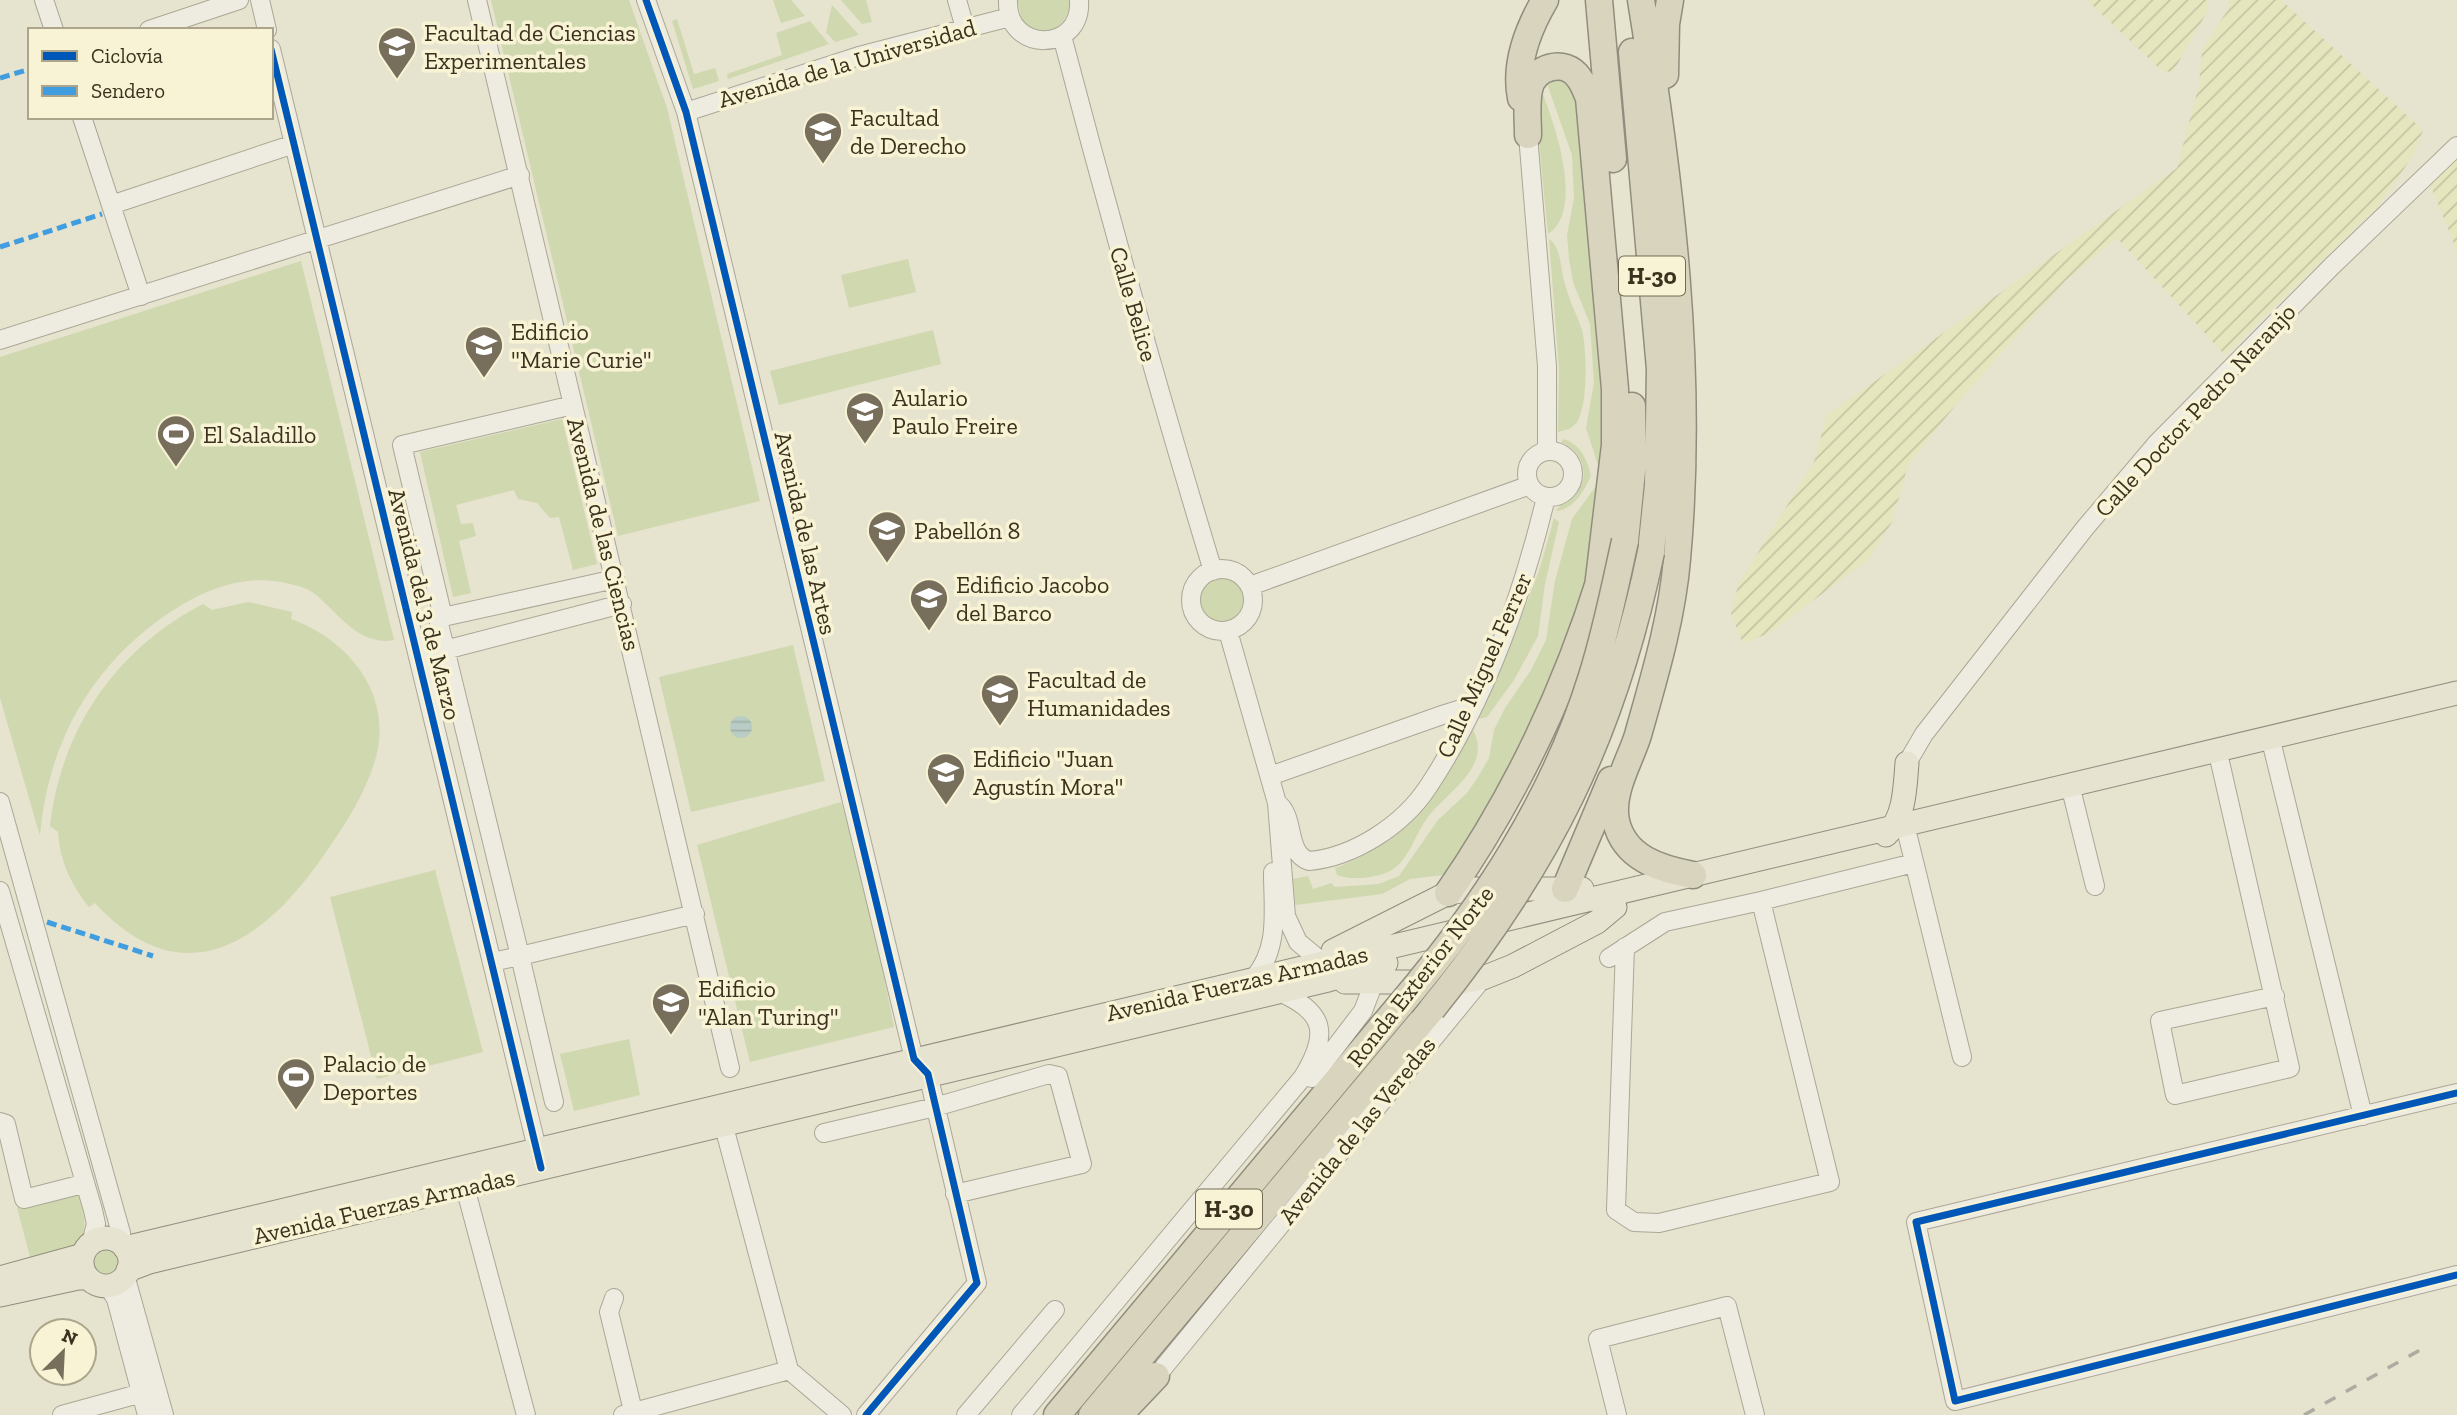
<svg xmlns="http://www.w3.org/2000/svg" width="2457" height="1415" font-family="'Zilla Slab',serif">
	<defs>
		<pattern id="farmland-furrows" width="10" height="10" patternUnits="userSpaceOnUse" patternTransform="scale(1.75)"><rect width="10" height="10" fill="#e5e5be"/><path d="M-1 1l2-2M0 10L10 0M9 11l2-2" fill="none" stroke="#c5c5a3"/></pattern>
		<pattern id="water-rules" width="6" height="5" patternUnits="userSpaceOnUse" patternTransform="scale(1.75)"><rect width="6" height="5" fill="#b9cdc4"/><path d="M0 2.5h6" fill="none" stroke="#a0b0a8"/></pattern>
	</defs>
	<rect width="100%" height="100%" fill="#e6e3ce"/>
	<path fill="url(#farmland-furrows)" d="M 2087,0 L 2209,0 L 2206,14 L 2173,72 L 2162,71 Z
		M 2229,0 L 2281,0 L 2423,130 L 2414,154 L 2379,205 L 2225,355 L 2117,238 L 2066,280 L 1959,401 L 1908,465 L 1892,522 L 1868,560 L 1769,633 L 1743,644 L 1731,614 L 1738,585 L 1814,462 L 1827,415 L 2177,168 L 2199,85 L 2202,51 L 2227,11 Z
		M 2457,153 L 2457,251 L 2426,174 Z"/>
	<path fill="#d0d8b0" d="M 491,0 L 629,0 L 667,108 L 760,501 L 618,536 Z
		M 773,0 L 791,0 L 805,16 L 781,23 Z
		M 841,0 L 866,0 L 872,22 L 862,24 Z
		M 1017,0 L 1071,0 C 1068,28 1043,44 1022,20 Z
		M 832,5 L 859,35 L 835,42 L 826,32 Z
		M 677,19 L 694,74 L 715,68 L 719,81 L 693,89 L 672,21 Z
		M 810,21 L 829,44 L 728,79 L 727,74 L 782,55 L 776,33 Z
		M 1562,73 L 1581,96 L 1607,346 L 1598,537 L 1572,635 L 1512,763 L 1468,840 L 1443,875 L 1410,879 L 1382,894 L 1295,905 L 1293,879 L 1308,876 L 1313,889 L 1331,883 L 1335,887 L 1379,884 L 1399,876 L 1438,820 L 1467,793 L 1478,777 L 1489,758 L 1494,730 L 1505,708 L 1531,670 L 1546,640 L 1555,581 L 1572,519 L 1599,482 L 1600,471 L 1586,428 L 1594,383 L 1590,324 L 1573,282 L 1569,259 L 1567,235 L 1574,198 L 1572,155 L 1544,75 Z
		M 1540,87 C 1553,119 1586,210 1548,234 L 1536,110 Z
		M 1549,239 C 1562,247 1560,271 1565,284 C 1569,300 1577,315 1582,330 C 1587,351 1588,405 1577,422 C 1572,429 1566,430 1558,432 L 1559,368 Z
		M 908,259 L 916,292 L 849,308 L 841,275 Z
		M 301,261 L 394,640 C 360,647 338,613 315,594 C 308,588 295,585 286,583 C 246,574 208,588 175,609 C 94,661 48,740 40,836 L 0,698 L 0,357 Z
		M 933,330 L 941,364 L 779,405 L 770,371 Z
		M 562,419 L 597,564 L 573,570 L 559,517 L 550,518 L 537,503 L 518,499 L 514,490 L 456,505 L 461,524 L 473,523 L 476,536 L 459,541 L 471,593 L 453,597 L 420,452 Z
		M 1564,439 C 1581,445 1587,459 1591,476 C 1584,491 1573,510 1556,511 C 1558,505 1570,501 1576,494 C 1592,475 1581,451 1561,442 Z
		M 1554,518 L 1559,522 L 1545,584 L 1538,636 L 1514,680 L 1487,717 L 1479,719 L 1476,718 L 1516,631 L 1540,568 Z
		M1197 598a24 24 0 1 1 48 0a24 24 0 1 1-48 0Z
		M 248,602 L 292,612 L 291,619 C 346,639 391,690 377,753 C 368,789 347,822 326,852 C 266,941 184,1000 95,903 L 89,907 C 71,884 60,862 58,832 L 50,826 C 61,729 116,649 203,604 L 212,610 Z
		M 793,645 L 825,781 L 691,812 L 659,677 Z
		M 1472,728 C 1494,766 1448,791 1428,817 C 1416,833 1410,856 1395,868 C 1382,878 1351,881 1337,875 L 1335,868 C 1408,842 1436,792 1472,728 Z
		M 841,802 L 864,877 L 894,1027 L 750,1062 L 697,845 Z
		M 435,870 L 483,1052 L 377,1079 L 330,897 Z
		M 629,1039 L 640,1095 L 574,1111 L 560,1054 Z
		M 79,1194 C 95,1246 75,1250 31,1261 L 17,1207 Z
		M 104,1246 L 114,1249 L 121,1260 L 118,1272 C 100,1286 86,1270 93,1252 Z"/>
	<path fill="url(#water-rules)" d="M730 727a11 11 0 1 1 22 0a11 11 0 1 1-22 0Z"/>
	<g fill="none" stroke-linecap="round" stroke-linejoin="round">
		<g stroke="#aba797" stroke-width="20">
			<path id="minor" d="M 44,0 L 54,30
				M 260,0 L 267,30
				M 477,0 L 730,1068
				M 646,0 L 686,112 L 914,1059 L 928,1074 L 977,1283 L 866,1415
				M 957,0 L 965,28
				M 1008,0 C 1006,54 1083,53 1079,0
				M 149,30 L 239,0
				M 1062,36 C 1109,215 1159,393 1213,571
				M 271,49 L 540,1161
				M 686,112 L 859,56 L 1010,17
				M 82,117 L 141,296
				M 1528,135 L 1547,366 L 1547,451
				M 111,205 L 294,144
				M 0,340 L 520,175
				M 573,405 L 402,445 L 443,617 L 615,579
				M1527 474a23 23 0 1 1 46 0a23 23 0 1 1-46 0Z
				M1191 600a31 31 0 1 1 62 0a31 31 0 1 1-62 0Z
				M 1250,586 L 1530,485
				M 443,617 L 439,624 L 520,956 L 695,914
				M 1228,631 L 1277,803 L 1286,916 L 1298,942 L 1322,962
				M 418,657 L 622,604
				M 2273,749 L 2363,1116
				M 2220,762 L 2290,1068 L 2175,1095 L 2160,1021 L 2275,996
				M 1907,763 L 1924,734 L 2085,528 L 2157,443 L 2332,266 L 2457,146
				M 1270,776 L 1445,714 L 1461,709 L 1469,712
				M 2073,797 L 2095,886
				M 0,802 L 121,1233 L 122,1245
				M 1277,803 C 1296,816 1285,853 1309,861 C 1354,857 1403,825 1428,787 C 1485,701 1522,597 1546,497
				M 1908,837 L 1962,1057
				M 0,891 L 93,1210 L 96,1224 L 91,1243
				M 1761,901 L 1914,863
				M 1609,958 L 1665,922 L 1761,901 L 1830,1182 L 1659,1223 L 1634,1222 L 1616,1210 L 1625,947
				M 492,962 L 520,956 L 554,1102
				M 1254,978 C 1280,947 1273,911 1273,872
				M 1312,1078 L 1363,1011 L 1378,972
				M 2457,1093 L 1916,1222 L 1955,1401 L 2457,1275
				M 0,1122 L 6,1124 L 24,1199 L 83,1184
				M 723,1123 L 789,1370 L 842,1415
				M 824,1133 L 935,1107 L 1049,1074 L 1058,1076 L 1082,1164 L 955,1194
				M 465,1187 L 526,1415
				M 125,1275 L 164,1415
				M 108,1286 L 116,1299 L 147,1415
				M 614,1298 L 609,1312 L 634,1415
				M 1150,1384 L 1483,978
				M 62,1415 L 142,1393
				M 623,1415 L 789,1370
				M 966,1415 L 1055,1310
				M 1021,1415 L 1303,1077 C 1329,1034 1326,1012 1279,992
				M 1617,1415 L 1598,1339 L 1727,1306 L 1755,1415"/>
		</g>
		<g stroke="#918d7e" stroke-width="25">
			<path id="major" d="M 1886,835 C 1905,818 1905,787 1907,763
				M 1333,951 L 1448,893 L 1476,889 L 1582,889
				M 1345,982 L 1461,982 L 1483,978 L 1513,966 L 1597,922 L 1615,907
				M82 1262a24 24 0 1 1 48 0a24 24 0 1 1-48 0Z
				M 125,1248 L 2457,693
				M 128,1270 L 149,1262 L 1328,980 L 1386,963
				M 0,1278 L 83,1255
				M 0,1295 L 78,1278 L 88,1278"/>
		</g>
		<g stroke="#918d7e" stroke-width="29">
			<path id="highway" d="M 1599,0 L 1613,159
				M 1641,0 C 1671,184 1694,373 1677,559 C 1672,619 1654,678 1638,735 C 1630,761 1610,792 1616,821 C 1624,858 1660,869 1693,875
				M 1632,52 L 1660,369 L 1658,485 L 1651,552
				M 1665,75 L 1666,24 L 1670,0
				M 1521,98 C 1514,63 1528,29 1545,0
				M 1528,135 C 1528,120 1526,104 1529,90 C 1533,67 1565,57 1579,78 C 1583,83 1586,91 1589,98 L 1615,389 L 1615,445 L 1598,587
				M 1625,541 L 1633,461 L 1632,406
				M 1565,889 L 1611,780
				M 1448,893 C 1516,795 1567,686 1602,573
				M 1057,1415 L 1401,1004
				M 1092,1415 L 1432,1009
				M 1119,1415 L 1156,1376"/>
		</g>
		<use href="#minor" stroke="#eeece0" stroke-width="18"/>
		<use href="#major" stroke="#e6e3d1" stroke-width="23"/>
		<use href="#highway" stroke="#d9d4be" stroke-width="26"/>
		<path stroke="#aeaba0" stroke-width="3.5" stroke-dasharray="12 12" stroke-linecap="butt" d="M 2304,1415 L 2429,1345"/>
		<g stroke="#918d7e" stroke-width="29" stroke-linecap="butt">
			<path id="highway-bridge" d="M 1401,1004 C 1484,906 1554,799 1592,676 C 1606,632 1615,586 1625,541
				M 1432,1009 C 1549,864 1613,735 1651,552"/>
		</g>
		<use href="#highway-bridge" stroke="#d9d4be" stroke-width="26"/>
		<path stroke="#3f9de0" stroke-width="5" stroke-dasharray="10 5" stroke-linecap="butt" d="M 0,78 L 30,69
			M 0,247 L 102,214
			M 47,922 L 153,956"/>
		<g stroke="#f7f3d4" stroke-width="11">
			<path id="cycleway" d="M 646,0 L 686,112 L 914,1059 L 928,1074 L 977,1283 L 866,1415
				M 271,49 L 541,1168
				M 2457,1093 L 1916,1222 L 1955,1401 L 2457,1275"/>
		</g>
		<use href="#cycleway" stroke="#0057b8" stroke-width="7"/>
	</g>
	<defs>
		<g id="university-pin" transform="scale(2.0125)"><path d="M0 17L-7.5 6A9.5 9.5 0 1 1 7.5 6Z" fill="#776f5c" stroke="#f7f3d4"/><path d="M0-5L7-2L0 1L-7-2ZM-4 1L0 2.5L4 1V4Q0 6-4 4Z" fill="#fff"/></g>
		<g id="stadium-pin" transform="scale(2.0125)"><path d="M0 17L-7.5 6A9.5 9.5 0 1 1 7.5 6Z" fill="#776f5c" stroke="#f7f3d4"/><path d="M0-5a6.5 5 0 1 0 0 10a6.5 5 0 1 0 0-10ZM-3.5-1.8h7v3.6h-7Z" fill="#fff"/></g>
	</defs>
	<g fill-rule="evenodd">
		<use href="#university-pin" x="397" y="46"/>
		<use href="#university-pin" x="823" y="131"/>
		<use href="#university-pin" x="484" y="345"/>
		<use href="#university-pin" x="865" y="411"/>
		<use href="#stadium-pin" x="176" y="434"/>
		<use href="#university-pin" x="887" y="530"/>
		<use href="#university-pin" x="929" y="598"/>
		<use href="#university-pin" x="1000" y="693"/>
		<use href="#university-pin" x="946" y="772"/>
		<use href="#university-pin" x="671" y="1002"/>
		<use href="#stadium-pin" x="296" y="1077"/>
	</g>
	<g text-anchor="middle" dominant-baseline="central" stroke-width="7" stroke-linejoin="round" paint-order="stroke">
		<g fill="#f7f3d4" stroke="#736b55" stroke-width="2">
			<rect x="1619" y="256.5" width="66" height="39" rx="5"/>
			<rect x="1196" y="1189.5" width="66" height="39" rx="5"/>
		</g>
		<g font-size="23" font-weight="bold" fill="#3b311e">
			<text x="1652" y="276">H-30</text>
			<text x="1229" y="1209">H-30</text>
		</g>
		<g font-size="24" fill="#3b311e" stroke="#f7f3d4" text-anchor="start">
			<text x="424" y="32">Facultad de Ciencias<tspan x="424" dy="28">Experimentales</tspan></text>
			<text x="850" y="117">Facultad<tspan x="850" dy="28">de Derecho</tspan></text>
			<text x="511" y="331">Edificio<tspan x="511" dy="28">"Marie Curie"</tspan></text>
			<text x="892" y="397">Aulario<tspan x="892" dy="28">Paulo Freire</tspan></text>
			<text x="203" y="434">El Saladillo</text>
			<text x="914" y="530">Pabellón 8</text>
			<text x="956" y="584">Edificio Jacobo<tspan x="956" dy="28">del Barco</tspan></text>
			<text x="1027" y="679">Facultad de<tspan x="1027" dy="28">Humanidades</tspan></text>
			<text x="973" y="758">Edificio "Juan<tspan x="973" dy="28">Agustín Mora"</tspan></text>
			<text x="698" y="988">Edificio<tspan x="698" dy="28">"Alan Turing"</tspan></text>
			<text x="323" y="1063">Palacio de<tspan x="323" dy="28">Deportes</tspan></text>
		</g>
		<g font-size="24" fill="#3b311e" stroke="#f7f3d4">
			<text transform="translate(847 63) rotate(-16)">Avenida de la Universidad</text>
			<text transform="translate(1134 304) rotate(74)">Calle Belice</text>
			<text transform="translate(2195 410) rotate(-47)">Calle Doctor Pedro Naranjo</text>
			<text transform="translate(806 533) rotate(77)">Avenida de las Artes</text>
			<text transform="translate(604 534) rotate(76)">Avenida de las Ciencias</text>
			<text transform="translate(425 604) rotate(76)">Avenida del 3 de Marzo</text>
			<text transform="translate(1484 665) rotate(-66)">Calle Miguel Ferrer</text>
			<text transform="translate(1420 976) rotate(-52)">Ronda Exterior Norte</text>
			<text transform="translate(1237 983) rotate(-13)">Avenida Fuerzas Armadas</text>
			<text transform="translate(1357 1130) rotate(-51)">Avenida de las Veredas</text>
			<text transform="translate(384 1206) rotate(-13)">Avenida Fuerzas Armadas</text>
		</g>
	</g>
	<rect x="28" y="28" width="245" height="91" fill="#f7f3d4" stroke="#aca58b" stroke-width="2"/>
	<rect x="42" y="51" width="35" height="10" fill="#0057b8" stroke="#aca58b" stroke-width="2"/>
	<text x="91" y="63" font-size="21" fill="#3b311e">Ciclovía</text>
	<rect x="42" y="86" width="35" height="10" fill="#3f9de0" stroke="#aca58b" stroke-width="2"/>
	<text x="91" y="98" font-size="21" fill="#3b311e">Sendero</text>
	<g transform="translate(63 1352) rotate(24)"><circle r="33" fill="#f7f3d4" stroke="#aca58b" stroke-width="2"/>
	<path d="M0-5L12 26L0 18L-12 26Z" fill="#776f5c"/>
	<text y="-10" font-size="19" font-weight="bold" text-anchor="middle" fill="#3b311e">N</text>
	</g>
</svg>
